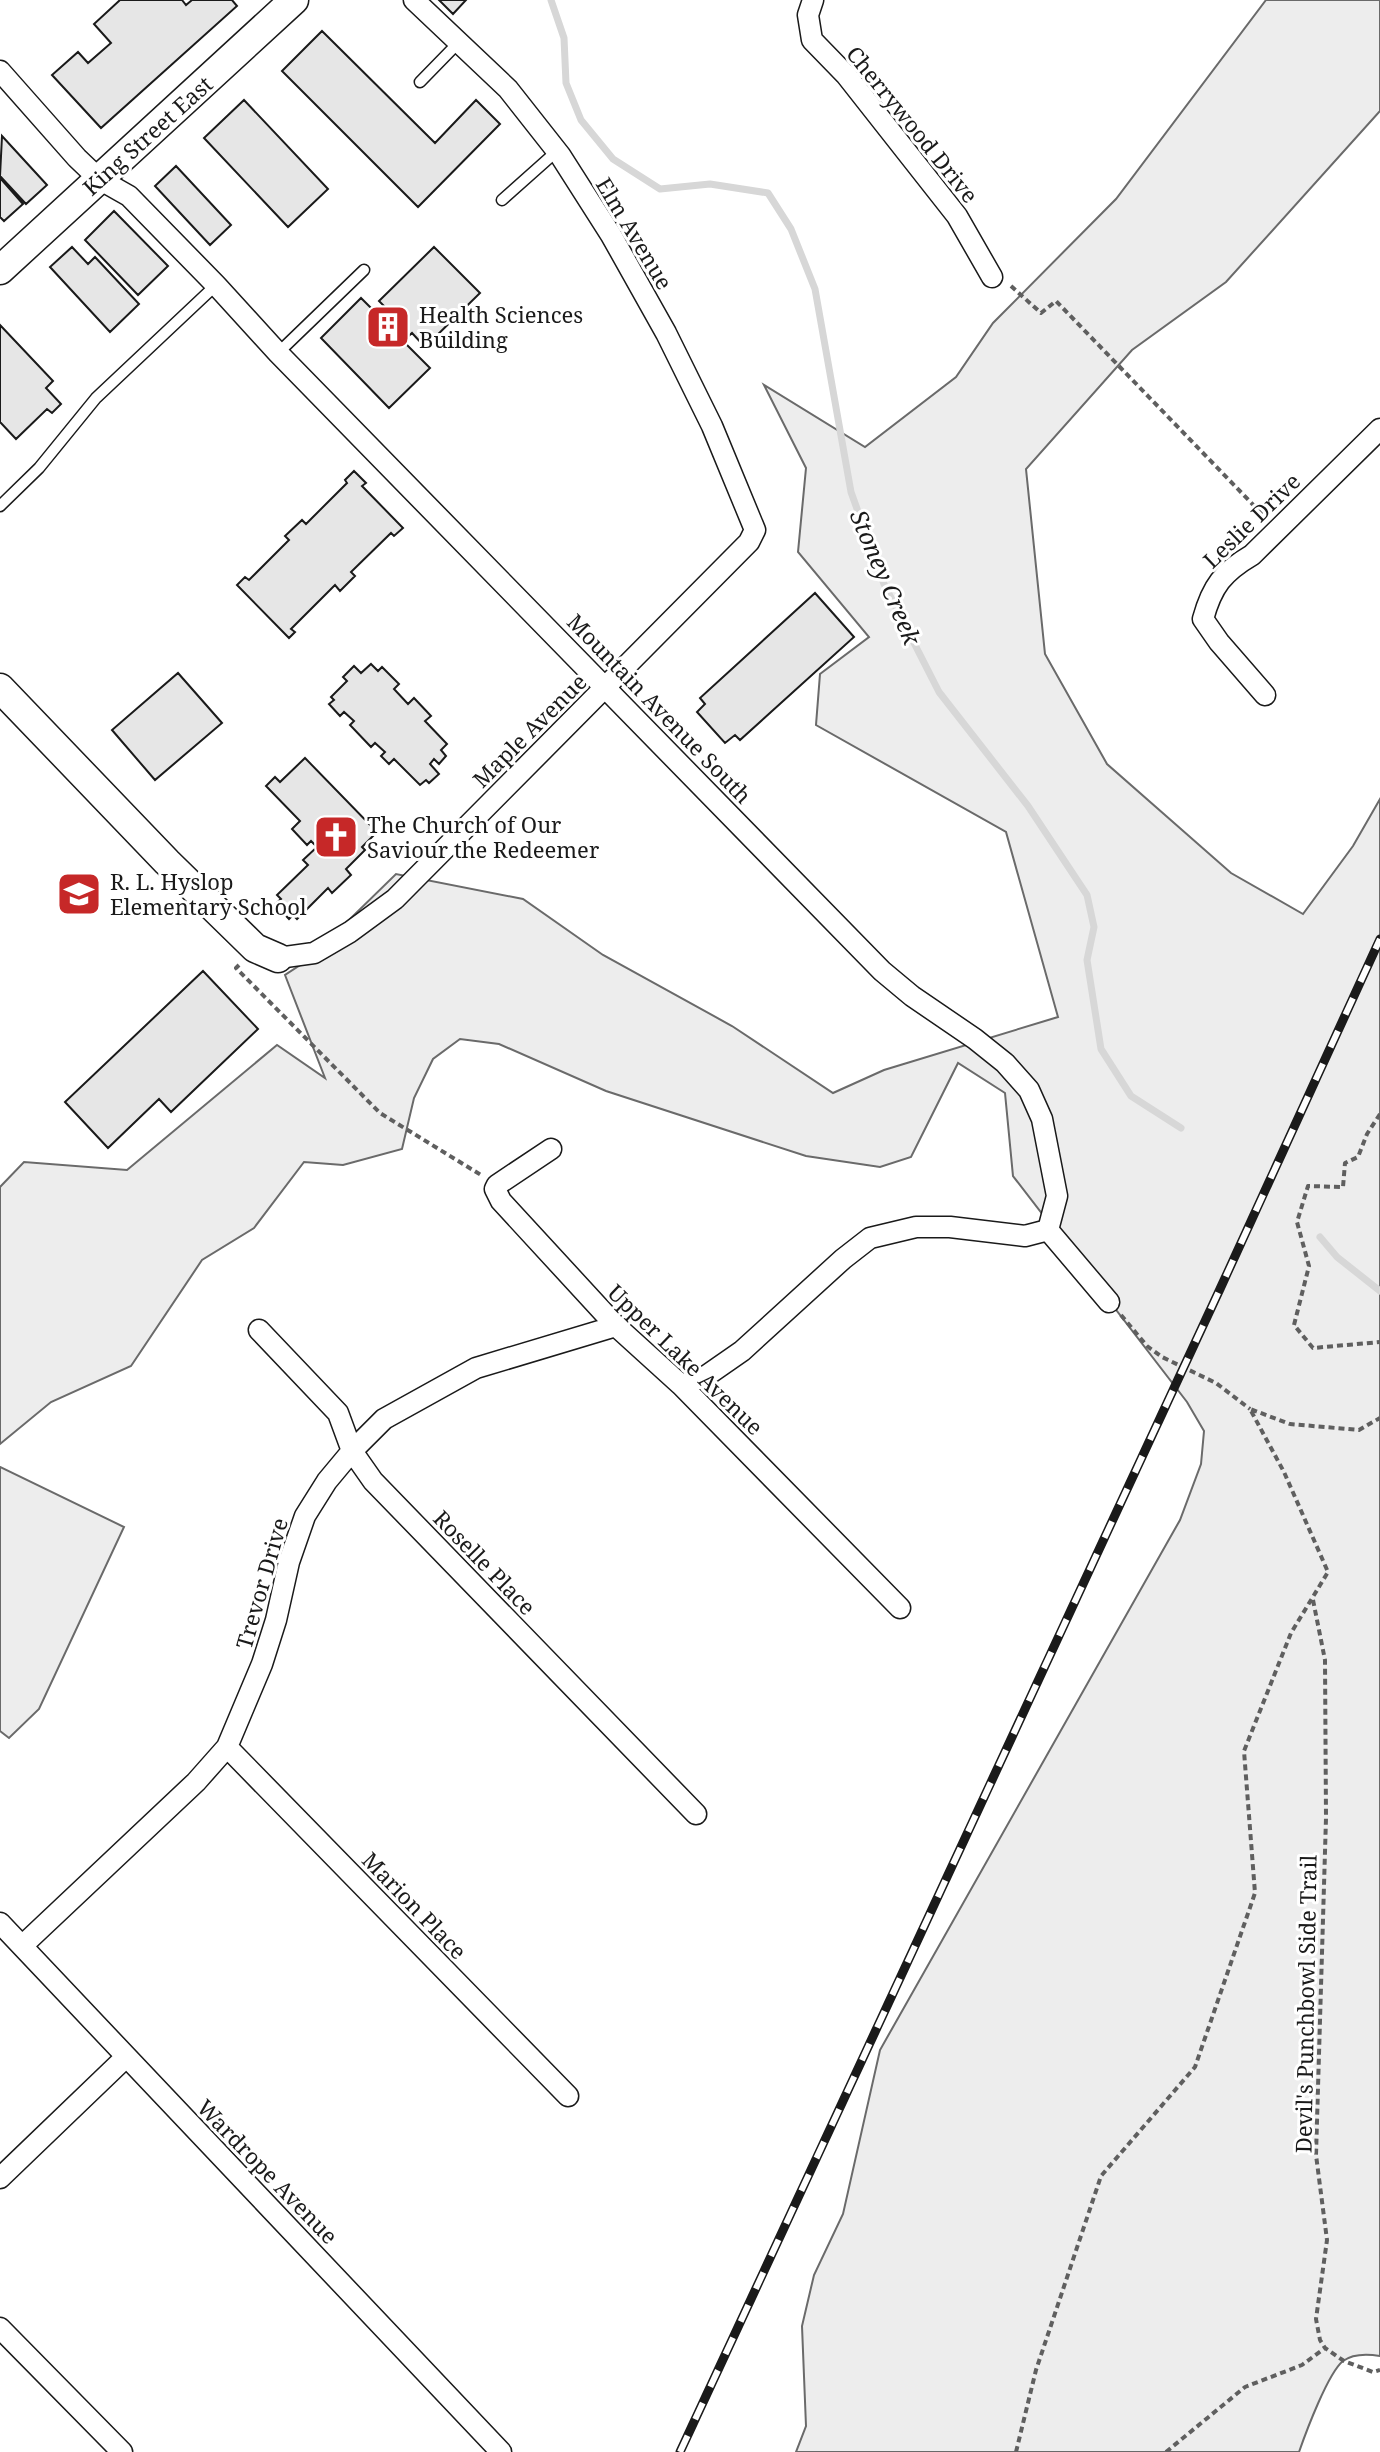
<svg xmlns="http://www.w3.org/2000/svg" width="1380" height="2452" font-family="'Noto Serif',serif">
	<rect width="100%" height="100%" fill="#fff"/>
	<path fill="#ededed" stroke="#6a6a6a" stroke-width="2" d="M 1266,0 L 1380,0 L 1380,111 L 1226,282 L 1132,350 L 1026,469 L 1045,654 L 1107,764 L 1231,873 L 1303,914 L 1353,846 L 1380,799 L 1380,2356 C 1368,2354 1354,2353 1343,2361 C 1328,2373 1306,2432 1299,2452 L 796,2452 L 806,2426 L 802,2326 L 814,2275 L 843,2214 L 880,2050 L 1180,1520 L 1201,1464 L 1204,1431 L 1187,1402 L 1013,1176 L 1005,1093 L 958,1063 L 911,1157 L 880,1167 L 806,1156 L 606,1091 L 499,1044 L 460,1039 L 433,1059 L 414,1098 L 402,1149 L 343,1165 L 304,1162 L 254,1228 L 202,1260 L 131,1366 L 51,1402 L 0,1444 L 0,1187 L 24,1162 L 127,1170 L 277,1045 L 325,1078 L 285,975 L 308,960 L 396,874 L 523,899 L 603,955 L 732,1026 L 833,1093 L 884,1070 L 1058,1017 L 1006,832 L 816,725 L 820,674 L 869,637 L 798,552 L 806,468 L 764,385 L 865,447 L 956,377 L 993,323 L 1116,199 Z
		M 0,1467 L 124,1527 L 39,1709 L 9,1738 L 0,1731 Z"/>
	<g fill="none" stroke-linecap="round" stroke-linejoin="round">
		<path stroke="#d7d7d7" stroke-width="7" d="M 551,0 L 564,38 L 566,83 L 581,120 L 613,159 L 660,189 L 710,184 L 768,193 L 791,229 L 815,289 L 851,492 L 884,584 L 939,692 L 1028,806 L 1087,895 L 1094,927 L 1087,960 L 1101,1049 L 1131,1096 L 1181,1128
			M 1320,1237 L 1337,1257 L 1380,1291"/>
	</g>
	<path fill="#e6e6e6" stroke="#1a1a1a" stroke-width="2" d="M 120,0 L 182,0 L 186,5 L 192,0 L 232,0 L 237,6 L 101,128 L 52,75 L 78,52 L 88,63 L 111,43 L 94,24 Z
		M 439,0 L 466,0 L 453,14 Z
		M 322,31 L 435,143 L 476,100 L 500,124 L 418,207 L 282,71 Z
		M 244,100 L 328,189 L 288,227 L 204,138 Z
		M 2,136 L 47,185 L 26,204 L 0,176 Z
		M 176,166 L 231,225 L 210,245 L 155,186 Z
		M 0,178 L 23,204 L 4,221 L 0,217 Z
		M 114,211 L 168,266 L 138,295 L 85,240 Z
		M 72,247 L 88,264 L 95,257 L 139,304 L 110,332 L 50,267 Z
		M 434,247 L 480,293 L 425,347 L 412,333 L 403,341 L 430,368 L 389,408 L 321,338 L 361,298 L 385,322 L 392,314 L 379,301 Z
		M 0,325 L 53,381 L 46,388 L 61,404 L 52,413 L 47,409 L 16,439 L 0,422 Z
		M 354,471 L 366,483 L 362,486 L 403,528 L 394,536 L 391,533 L 351,572 L 355,576 L 340,591 L 335,585 L 291,629 L 295,632 L 289,638 L 237,585 L 245,577 L 249,580 L 289,540 L 285,536 L 302,520 L 306,524 L 347,483 L 345,480 Z
		M 815,593 L 854,637 L 740,740 L 735,735 L 725,743 L 697,712 L 705,704 L 700,698 Z
		M 371,664 L 378,671 L 382,667 L 399,684 L 394,689 L 408,704 L 414,698 L 431,716 L 425,721 L 447,744 L 441,750 L 446,756 L 439,764 L 434,759 L 430,764 L 439,774 L 429,783 L 426,780 L 420,785 L 394,759 L 389,764 L 381,756 L 385,752 L 375,743 L 371,747 L 350,725 L 354,721 L 344,712 L 340,716 L 329,704 L 334,700 L 331,697 L 347,681 L 343,677 L 354,666 L 361,673 Z
		M 178,673 L 222,723 L 155,780 L 112,730 Z
		M 305,758 L 377,832 L 362,847 L 365,850 L 346,869 L 351,875 L 332,893 L 328,888 L 297,919 L 293,915 L 289,919 L 275,904 L 281,899 L 277,895 L 308,865 L 303,860 L 317,847 L 311,841 L 307,845 L 292,829 L 300,821 L 266,786 L 275,777 L 280,782 Z
		M 203,971 L 258,1029 L 171,1112 L 159,1099 L 108,1148 L 65,1102 Z"/>
	<g fill="none" stroke-linecap="round" stroke-linejoin="round">
		<g stroke="#1a1a1a" stroke-width="13">
			<path id="lane" d="M 420,82 L 459,42
				M 502,200 L 557,151
				M 278,353 L 364,270
				M 0,506 L 39,468 L 96,398 L 216,285"/>
		</g>
		<g stroke="#1a1a1a" stroke-width="23">
			<path id="street" d="M 813,0 L 808,15 L 812,40 L 846,75 L 957,216 L 992,277
				M 0,71 L 77,158 L 99,179 L 129,196 L 216,285 L 278,353 L 882,971 L 912,996 L 975,1039 L 1005,1063 L 1029,1090 L 1042,1119 L 1057,1196 L 1048,1230 L 1109,1302
				M 1265,695 L 1219,642 L 1203,619 C 1212,586 1223,572 1252,555 L 1380,429
				M 278,958 L 314,953 L 350,932 L 395,899 L 749,542 L 755,530 L 712,426 L 666,333 L 611,235 L 560,155 L 508,89 L 414,0
				M 551,1149 L 497,1185 L 495,1189 L 501,1201 L 616,1326 L 681,1385 L 900,1608
				M 259,1330 L 338,1413 L 352,1451 L 373,1481 L 696,1814
				M 681,1385 L 706,1376 L 742,1351 L 843,1259 L 870,1238 L 916,1227 L 950,1227 L 1025,1236 L 1048,1230
				M 227,1747 L 568,2096
				M 0,1923 L 501,2452
				M 22,1946 L 196,1782 L 227,1747 L 262,1664 L 276,1620 L 289,1562 L 305,1516 L 327,1481 L 352,1451 L 384,1419 L 476,1368 L 616,1326
				M 0,2178 L 126,2057
				M 0,2328 L 122,2452"/>
		</g>
		<g stroke="#1a1a1a" stroke-width="31">
			<path id="secondary" d="M 0,270 L 294,0
				M 0,688 L 167,862 L 255,948 L 278,958"/>
		</g>
		<path stroke="#5f5f5f" stroke-width="4" stroke-dasharray="6 4" stroke-linecap="butt" d="M 1011,286 L 1041,313 L 1056,301 L 1264,516
			M 239,965 L 236,968 L 380,1113 L 481,1175
			M 1380,1114 L 1367,1134 L 1358,1157 L 1345,1163 L 1343,1187 L 1308,1186 L 1297,1222 L 1309,1266 L 1294,1325 L 1313,1348 L 1380,1342
			M 1121,1315 L 1147,1346 L 1162,1357 L 1216,1383 L 1250,1409
			M 1313,1600 L 1325,1660 L 1326,1818 L 1316,2155 L 1327,2240 L 1316,2319 L 1320,2340 L 1325,2348 L 1344,2361 L 1373,2372 L 1380,2370
			M 1016,2452 L 1036,2370 L 1101,2176 L 1195,2067 L 1255,1893 L 1244,1751 L 1291,1633 L 1328,1572 L 1284,1472 L 1250,1409 L 1290,1424 L 1359,1430 L 1380,1418
			M 1166,2452 L 1245,2387 L 1302,2365 L 1325,2348"/>
		<use href="#lane" stroke="#fff" stroke-width="10"/>
		<use href="#street" stroke="#fff" stroke-width="20"/>
		<use href="#secondary" stroke="#fff" stroke-width="28"/>
		<g stroke="#1a1a1a" stroke-width="9">
			<path id="rail" d="M 680,2452 L 1220,1289 L 1380,939"/>
		</g>
		<use href="#rail" stroke="#fff" stroke-width="6" stroke-dasharray="18" stroke-linecap="butt"/>
	</g>
	<defs>
		<g id="building-square" transform="scale(2.3)"><rect x="-9" y="-9" width="18" height="18" rx="4" fill="#c62828" stroke="#fff"/><path d="M-4-6H4V6H1V3H-1V6H-4ZM-2.5-4.3h1.7v1.8h-1.7ZM.8-4.3h1.7v1.8H.8ZM-2.5-1h1.7V.8h-1.7ZM.8-1h1.7V.8H.8Z" fill="#fff"/></g>
		<g id="church-square" transform="scale(2.3)"><rect x="-9" y="-9" width="18" height="18" rx="4" fill="#c62828" stroke="#fff"/><path d="M-1.2-6h2.4v3.5h3.3v2.4h-3.3V6h-2.4V-.1h-3.3v-2.4h3.3Z" fill="#fff"/></g>
		<g id="school-square" transform="scale(2.3)"><rect x="-9" y="-9" width="18" height="18" rx="4" fill="#c62828" stroke="#fff"/><path d="M0-5L7-2L0 1L-7-2ZM-4 1L0 2.5L4 1V4Q0 6-4 4Z" fill="#fff"/></g>
	</defs>
	<g fill-rule="evenodd">
		<use href="#building-square" x="388" y="327"/>
		<use href="#church-square" x="336" y="837"/>
		<use href="#school-square" x="79" y="894"/>
	</g>
	<g text-anchor="middle" dominant-baseline="central" stroke-width="6" stroke-linejoin="round" paint-order="stroke">
		<g font-size="22" fill="#1a1a1a" stroke="#fff">
			<text transform="translate(913 124) rotate(51)">Cherrywood Drive</text>
			<text transform="translate(147 135) rotate(-42)">King Street East</text>
			<text transform="translate(635 233) rotate(59)">Elm Avenue</text>
			<text transform="translate(1251 520) rotate(-44)">Leslie Drive</text>
			<text transform="translate(660 708) rotate(46)">Mountain Avenue South</text>
			<text transform="translate(529 730) rotate(-45)">Maple Avenue</text>
			<text transform="translate(686 1359) rotate(44)">Upper Lake Avenue</text>
			<text transform="translate(485 1562) rotate(46)">Roselle Place</text>
			<text transform="translate(261 1583) rotate(-74)">Trevor Drive</text>
			<text transform="translate(415 1905) rotate(46)">Marion Place</text>
			<text transform="translate(1305 2004) rotate(-89)">Devil's Punchbowl Side Trail</text>
			<text transform="translate(268 2171) rotate(46)">Wardrope Avenue</text>
		</g>
		<g font-size="22" fill="#1a1a1a" stroke="#fff" text-anchor="start">
			<text x="419" y="314">Health Sciences<tspan x="419" dy="25">Building</tspan></text>
			<text x="367" y="824">The Church of Our<tspan x="367" dy="25">Saviour the Redeemer</tspan></text>
			<text x="110" y="881">R. L. Hyslop<tspan x="110" dy="25">Elementary School</tspan></text>
		</g>
		<g font-size="24" font-style="italic" fill="#1a1a1a" stroke="#fff">
			<text transform="translate(886 577) rotate(67)">Stoney Creek</text>
		</g>
	</g>
</svg>
